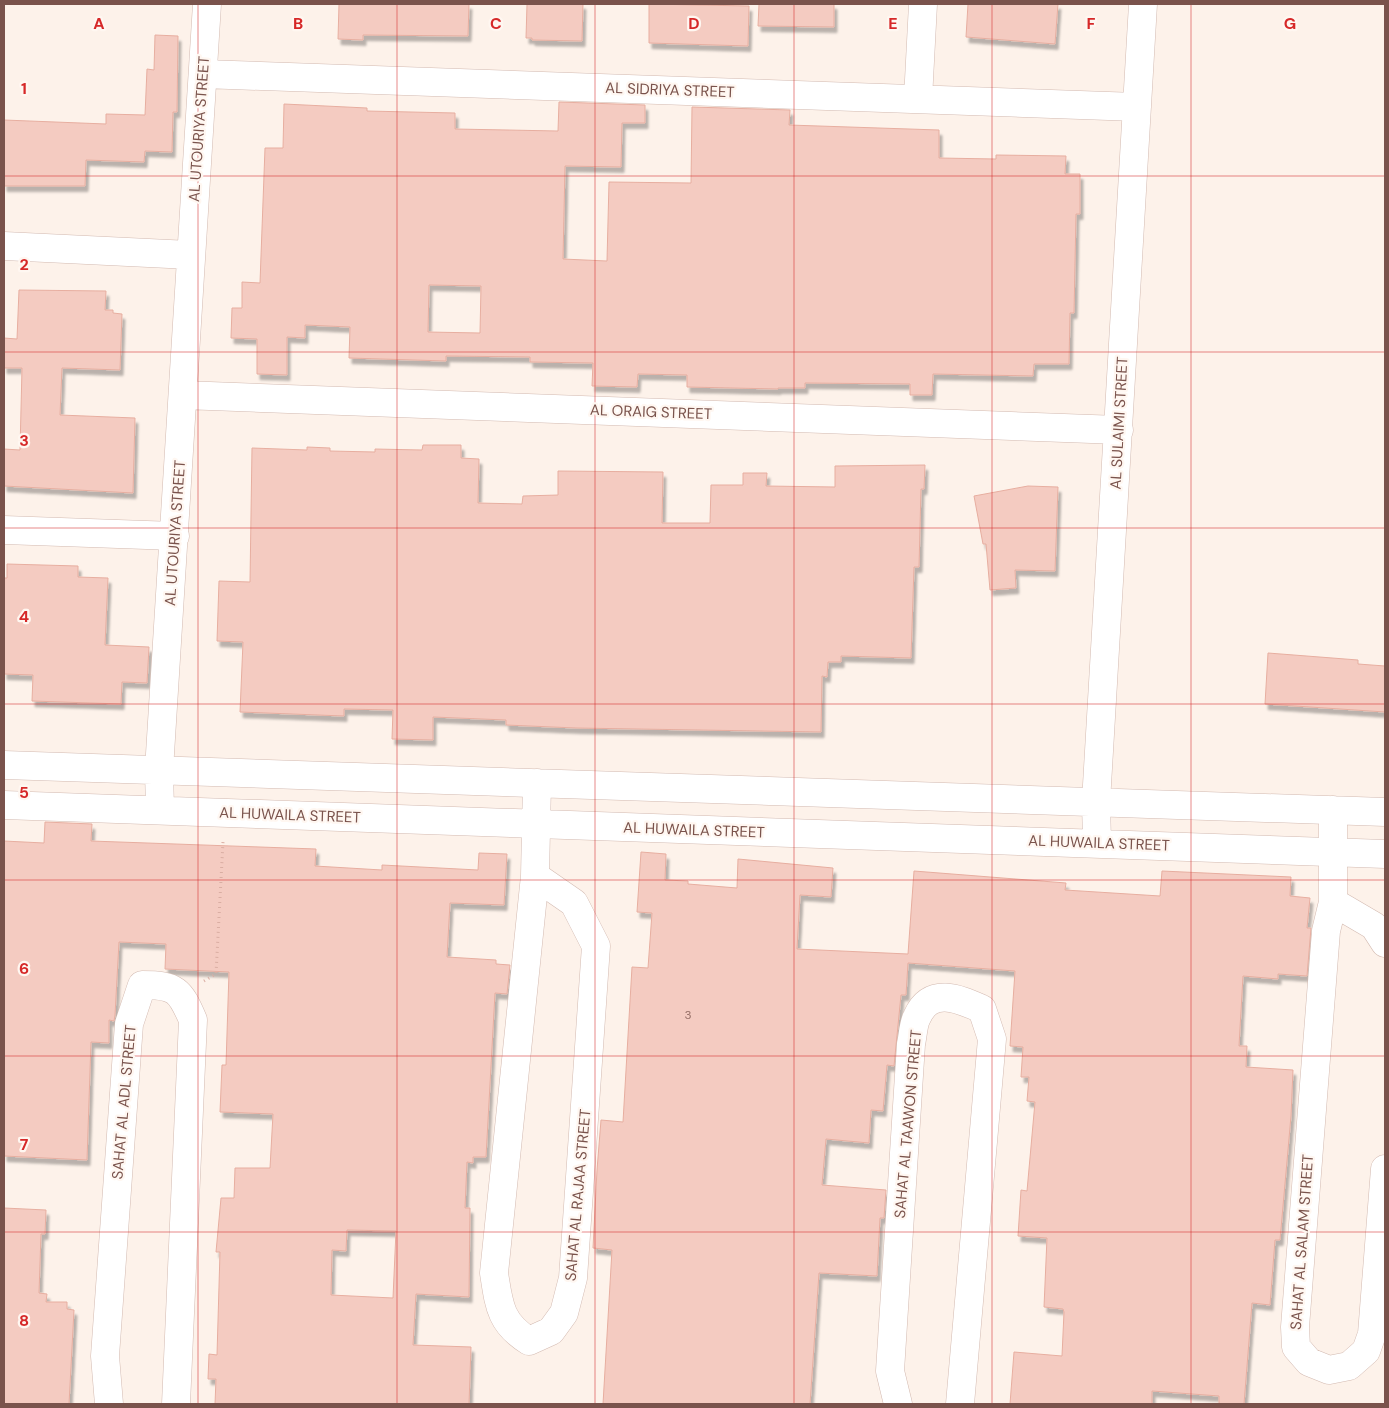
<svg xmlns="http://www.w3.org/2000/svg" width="1389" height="1408" font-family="'DM Sans',sans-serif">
	<defs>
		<filter id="shadow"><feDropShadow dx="3" dy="5.5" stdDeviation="1" flood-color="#0004"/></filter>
	</defs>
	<rect width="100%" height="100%" fill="#fdf2ea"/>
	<path fill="#f4cbc1" stroke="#e7aea0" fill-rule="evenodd" filter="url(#shadow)" d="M 339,4 L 469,4 L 468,36 L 363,35 L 363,40 L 338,39 Z
		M 527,4 L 583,4 L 582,41 L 532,40 L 532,38 L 526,38 Z
		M 649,4 L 749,6 L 748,46 L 649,43 Z
		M 759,4 L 834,4 L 834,27 L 758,26 Z
		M 968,4 L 1058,4 L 1055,44 L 966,37 Z
		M 155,35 L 178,36 L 177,112 L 173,112 L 172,152 L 145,151 L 144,162 L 86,160 L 85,186 L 4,186 L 4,120 L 106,124 L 106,114 L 145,115 L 147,69 L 154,70 Z
		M 559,102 L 645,105 L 645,123 L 622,123 L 621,167 L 565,166 L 563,259 L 607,261 L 609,182 L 691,183 L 692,107 L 790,110 L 789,125 L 939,130 L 939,158 L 996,159 L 996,155 L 1066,156 L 1065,174 L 1080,174 L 1080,214 L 1076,214 L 1074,313 L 1070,313 L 1069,364 L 1034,364 L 1033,376 L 933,374 L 932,395 L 910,395 L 910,384 L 805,383 L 805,388 L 778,388 L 778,389 L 687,387 L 687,375 L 638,374 L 637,387 L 592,386 L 593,363 L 530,362 L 530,357 L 446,356 L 446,361 L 349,358 L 350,327 L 305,325 L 305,338 L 287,337 L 287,375 L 257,374 L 257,339 L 231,338 L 232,308 L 242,308 L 242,282 L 260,283 L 265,148 L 283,148 L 284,104 L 367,108 L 367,111 L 455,113 L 455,129 L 558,131 ZM 429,285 L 481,286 L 480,333 L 428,332 Z
		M 19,290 L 106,291 L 105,310 L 113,310 L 113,313 L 122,314 L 120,370 L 62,368 L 60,415 L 135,418 L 133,493 L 4,486 L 4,449 L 20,450 L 22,368 L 4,368 L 4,338 L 17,339 Z
		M 423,445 L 461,445 L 461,458 L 479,459 L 478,503 L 522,504 L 523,496 L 558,495 L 558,471 L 663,472 L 662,523 L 710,523 L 711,485 L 743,485 L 743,473 L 767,473 L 766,486 L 835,487 L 835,466 L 925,465 L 924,489 L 921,489 L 919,567 L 914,567 L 911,658 L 841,656 L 841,662 L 828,662 L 827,677 L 822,676 L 821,732 L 576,728 L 506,725 L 506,720 L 433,717 L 433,740 L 392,739 L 393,710 L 344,709 L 344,716 L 240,712 L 243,642 L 217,641 L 219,581 L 250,582 L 252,448 L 307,450 L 307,447 L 330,448 L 330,451 L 375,452 L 375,449 L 422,450 Z
		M 1028,486 L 1058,487 L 1055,571 L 1015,570 L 1016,588 L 990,590 L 986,544 L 983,544 L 974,496 Z
		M 7,564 L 78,566 L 78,577 L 108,578 L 105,645 L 149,647 L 147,683 L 122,682 L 121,704 L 32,701 L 33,675 L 4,674 L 4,578 L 7,578 Z
		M 1268,653 L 1358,660 L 1358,664 L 1385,666 L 1385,712 L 1265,704 Z
		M 45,822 L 92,824 L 91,841 L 316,849 L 315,866 L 382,870 L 382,865 L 478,870 L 479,853 L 507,854 L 504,905 L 450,903 L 447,957 L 496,960 L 496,964 L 510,965 L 507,994 L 495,993 L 486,1157 L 473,1157 L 473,1163 L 467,1162 L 465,1208 L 470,1208 L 469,1297 L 416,1294 L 413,1345 L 471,1347 L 469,1404 L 215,1404 L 216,1379 L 208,1379 L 209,1354 L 217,1355 L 220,1252 L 216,1252 L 221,1198 L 234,1198 L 235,1168 L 270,1168 L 273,1114 L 220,1112 L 222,1065 L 226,1065 L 229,972 L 165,969 L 166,944 L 119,942 L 115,1015 L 114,1021 L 109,1020 L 109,1043 L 91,1042 L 87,1160 L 4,1156 L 4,841 L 44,843 ZM 347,1230 L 396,1231 L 393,1298 L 331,1295 L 332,1250 L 346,1251 Z
		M 641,852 L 666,854 L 665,880 L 688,881 L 688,884 L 737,888 L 738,859 L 833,868 L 831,897 L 800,895 L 797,949 L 908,954 L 914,871 L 1066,883 L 1065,890 L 1160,896 L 1162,871 L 1291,877 L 1290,896 L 1310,898 L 1307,928 L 1311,928 L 1307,976 L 1278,974 L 1278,979 L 1243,976 L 1239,1046 L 1247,1046 L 1246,1067 L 1293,1070 L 1291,1116 L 1280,1240 L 1275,1240 L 1270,1305 L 1252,1303 L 1244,1404 L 1219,1404 L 1219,1396 L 1152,1391 L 1152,1404 L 1010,1404 L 1014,1352 L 1062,1356 L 1064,1312 L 1063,1309 L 1044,1307 L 1047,1238 L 1018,1236 L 1021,1190 L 1027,1191 L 1035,1102 L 1027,1101 L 1029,1077 L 1021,1077 L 1023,1047 L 1010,1046 L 1015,971 L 908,963 L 906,995 L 901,995 L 894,1066 L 887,1065 L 883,1111 L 871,1110 L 869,1143 L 826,1139 L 822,1185 L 886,1190 L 884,1218 L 880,1218 L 877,1276 L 819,1273 L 810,1404 L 603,1404 L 612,1250 L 593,1248 L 597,1170 L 601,1120 L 623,1122 L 632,967 L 648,968 L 652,913 L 637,912 Z
		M 4,1208 L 46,1210 L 45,1234 L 41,1234 L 39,1293 L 47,1294 L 46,1302 L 67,1302 L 67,1309 L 74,1310 L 69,1404 L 4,1404 Z"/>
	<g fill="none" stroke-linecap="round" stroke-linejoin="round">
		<g stroke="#d3bab1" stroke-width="29">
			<path id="street" d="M 203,74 L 1137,107
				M 918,99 L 923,4
				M 4,246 L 190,255
				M 183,395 L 1119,430
				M 4,530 L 175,536
				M 4,765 L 1385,812
				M 4,805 L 1385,854
				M 160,810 L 159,770 L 207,4
				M 1333,810 L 1333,902 L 1326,931 L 1295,1327 L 1296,1347 L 1309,1362 L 1329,1370 L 1349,1366 L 1366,1351 L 1372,1334 L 1385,1169
				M 1097,842 L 1096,802 L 1143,4
				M 535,876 L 574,903 L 596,946 L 573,1278 L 564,1313 L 551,1331 L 529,1341 C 500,1323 499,1305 494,1273 L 535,876 L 537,783
				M 1333,902 L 1374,926 L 1385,943
				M 109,1404 L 105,1356 L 129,1024 L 142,985 C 176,985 180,990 193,1020 L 176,1404
				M 898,1404 L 890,1371 L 911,1044 C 913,1036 913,1024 917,1017 C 931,986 959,999 982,1009 L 992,1039 L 960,1404"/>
		</g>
		<path stroke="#daaea3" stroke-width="3" stroke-dasharray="1 4" stroke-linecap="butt" d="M 204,981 L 216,974 L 223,842"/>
		<use href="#street" stroke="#fff" stroke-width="28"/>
	</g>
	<path fill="none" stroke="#d62828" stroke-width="1" stroke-opacity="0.55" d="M 198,4 L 198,1404M 397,4 L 397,1404M 595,4 L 595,1404M 794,4 L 794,1404M 992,4 L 992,1404M 1191,4 L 1191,1404M 4,176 L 1385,176M 4,352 L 1385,352M 4,528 L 1385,528M 4,704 L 1385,704M 4,880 L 1385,880M 4,1056 L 1385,1056M 4,1232 L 1385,1232"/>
	<g text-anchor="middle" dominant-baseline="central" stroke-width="4.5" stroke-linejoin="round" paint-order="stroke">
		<g font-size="12" fill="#987169">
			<text x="688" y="1015">3</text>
		</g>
		<g font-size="15" fill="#7a534c" stroke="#fff7f1">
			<text transform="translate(670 90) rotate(2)">AL SIDRIYA STREET</text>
			<text transform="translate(199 129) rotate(-86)">AL UTOURIYA STREET</text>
			<text transform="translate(651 412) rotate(2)">AL ORAIG STREET</text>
			<text transform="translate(1119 423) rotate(-87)">AL SULAIMI STREET</text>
			<text transform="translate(175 533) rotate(-86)">AL UTOURIYA STREET</text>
			<text transform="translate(290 815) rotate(2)">AL HUWAILA STREET</text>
			<text transform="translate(694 830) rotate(2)">AL HUWAILA STREET</text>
			<text transform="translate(1099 843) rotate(2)">AL HUWAILA STREET</text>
			<text transform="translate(124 1102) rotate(-85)">SAHAT AL ADL STREET</text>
			<text transform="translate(908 1124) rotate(-85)">SAHAT AL TAAWON STREET</text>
			<text transform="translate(578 1195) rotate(-85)">SAHAT AL RAJAA STREET</text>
			<text transform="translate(1302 1242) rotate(-86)">SAHAT AL SALAM STREET</text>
		</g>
	</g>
	<g font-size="16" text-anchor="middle" font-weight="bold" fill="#d62828" stroke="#fff7f1" stroke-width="4.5" stroke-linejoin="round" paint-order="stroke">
		<text x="99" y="29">A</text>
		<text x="298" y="29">B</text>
		<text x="496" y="29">C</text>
		<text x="694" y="29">D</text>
		<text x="893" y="29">E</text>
		<text x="1091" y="29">F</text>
		<text x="1290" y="29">G</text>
		<text x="24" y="94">1</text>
		<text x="24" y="270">2</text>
		<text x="24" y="446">3</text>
		<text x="24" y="622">4</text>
		<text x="24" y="798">5</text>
		<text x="24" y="974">6</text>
		<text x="24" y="1150">7</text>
		<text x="24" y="1326">8</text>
	</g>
	<rect width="1389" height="1408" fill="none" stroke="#7a534c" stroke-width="10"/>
</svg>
